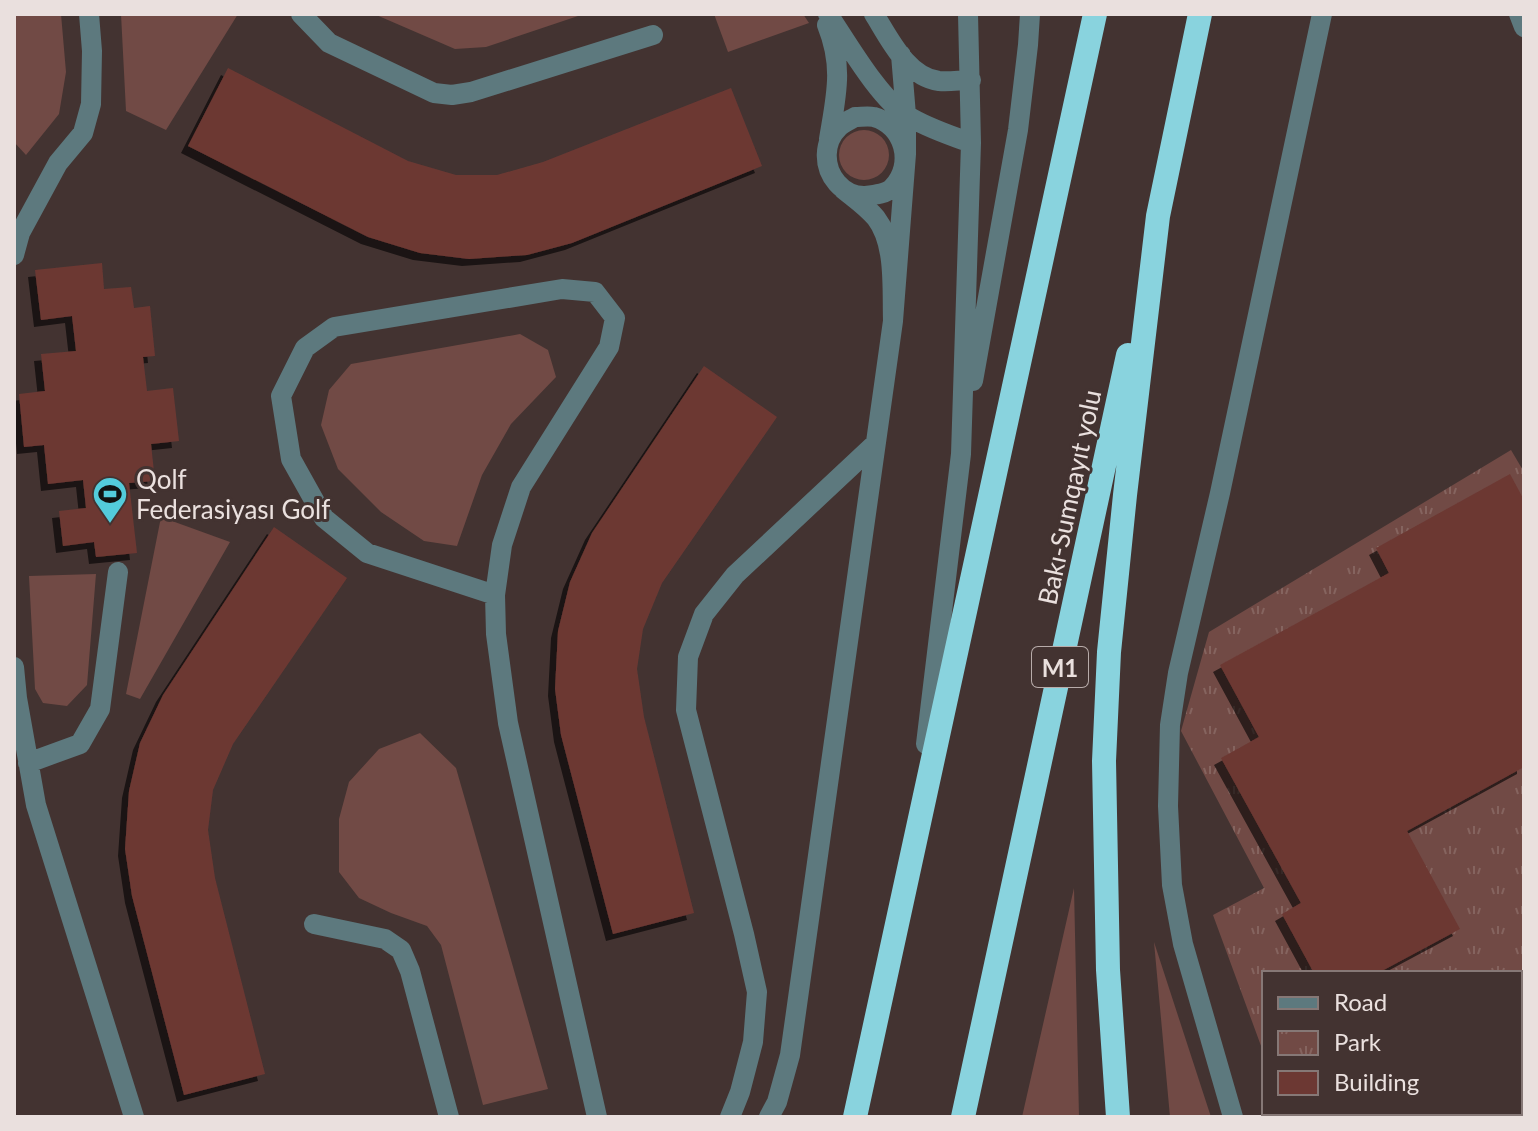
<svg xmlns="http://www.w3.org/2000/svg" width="1538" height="1131" font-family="Lato,sans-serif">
	<defs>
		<pattern id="forest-firs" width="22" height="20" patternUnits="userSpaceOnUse" patternTransform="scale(2)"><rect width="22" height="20" fill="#8d5650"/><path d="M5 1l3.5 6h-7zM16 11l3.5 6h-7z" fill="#9d6e69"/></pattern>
		<pattern id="park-tufts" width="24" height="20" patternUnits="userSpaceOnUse" patternTransform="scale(2)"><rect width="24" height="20" fill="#714a45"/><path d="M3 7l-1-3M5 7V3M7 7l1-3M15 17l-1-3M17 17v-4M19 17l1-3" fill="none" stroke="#85645f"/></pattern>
		<filter id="shadow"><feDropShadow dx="-7" dy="7" stdDeviation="0" flood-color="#0009"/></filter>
	</defs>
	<rect width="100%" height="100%" fill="#433331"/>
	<path fill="#714a45" d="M 14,14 L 61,14 L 66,72 L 59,114 L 26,155 L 14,142 Z
		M 121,14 L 238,14 L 166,130 L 126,111 Z
		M 374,14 L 584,14 L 486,47 L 455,49 Z
		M 714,14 L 803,14 L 809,23 L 728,52 Z
		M839 155a25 25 0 1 1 50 0a25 25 0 1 1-50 0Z
		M 520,334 L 548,350 L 556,377 L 511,424 L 482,475 L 457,546 L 424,541 L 381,512 L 338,469 L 321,425 L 329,390 L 351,364 Z
		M 161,517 L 230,542 L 140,699 L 126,694 Z
		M 96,574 L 87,685 L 67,706 L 43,703 L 35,689 L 29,576 Z
		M 420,733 L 456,768 L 548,1089 L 483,1105 L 441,945 L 427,926 L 391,913 L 359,898 L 339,872 L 339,819 L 349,782 L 379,749 Z
		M 1074,888 L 1079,1117 L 1022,1117 Z
		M 1154,942 L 1211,1117 L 1170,1117 Z"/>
	<path fill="url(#forest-firs)" d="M 1524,1076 L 1524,1117 L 1441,1117 L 1449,1113 L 1520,1113 L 1520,1078 Z"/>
	<path fill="url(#park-tufts)" d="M 1511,450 L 1524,472 L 1524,1076 L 1520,1078 L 1520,973 L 1264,973 L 1264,1054 L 1213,915 L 1264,888 L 1181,731 L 1209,632 Z"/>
	<path fill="#6c3833" filter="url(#shadow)" d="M 228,68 L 408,161 L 456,175 L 497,175 L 543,162 L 731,88 L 762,166 L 572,243 L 527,255 L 469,259 L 420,253 L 368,237 L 188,146 Z
		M 102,263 L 104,289 L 131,287 L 134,308 L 150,306 L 155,356 L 143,357 L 147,391 L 173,388 L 179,441 L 151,444 L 155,481 L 129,483 L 137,553 L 96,557 L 94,542 L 63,546 L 59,511 L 86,508 L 83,480 L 48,484 L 44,445 L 24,447 L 19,394 L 45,391 L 41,354 L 76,351 L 72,316 L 41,320 L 35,270 Z
		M 704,366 L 777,417 L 662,583 L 643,629 L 637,669 L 644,717 L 694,913 L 613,934 L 561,735 L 555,689 L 558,631 L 570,582 L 592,533 Z
		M 1510,474 L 1524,500 L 1524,767 L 1407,831 L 1460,929 L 1378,973 L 1314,973 L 1282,914 L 1301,903 L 1221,758 L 1259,737 L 1220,665 L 1389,573 L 1376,548 Z
		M 274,527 L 347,578 L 233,744 L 213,790 L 208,830 L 215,878 L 265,1074 L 184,1095 L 132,896 L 125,849 L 129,791 L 140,743 L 163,695 Z
		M 1331,1113 L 1391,1113 L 1393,1117 L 1333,1117 Z"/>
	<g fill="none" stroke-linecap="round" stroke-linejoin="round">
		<path stroke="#5d797e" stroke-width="20" d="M 301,14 L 329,43 L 434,93 L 452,95 L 471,92 L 653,35
			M 828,14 C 847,42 880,100 908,116 C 927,128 950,135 971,143
			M 874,14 C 889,38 907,77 939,81 C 949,82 961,80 971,80
			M 1519,14 L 1524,27
			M 827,25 C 844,67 836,96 829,139
			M 855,117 C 861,117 868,116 874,117 C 904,125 915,164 893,187 C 887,194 874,195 864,196 C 854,196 844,191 837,183 C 823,167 823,142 839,127 C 843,123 850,120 855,117 Z
			M 843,189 C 854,198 867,207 876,218 C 896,244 892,288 893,321 L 906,154 L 906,115 L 901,55
			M 14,255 L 20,233 L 58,163 L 83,133 L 91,104 L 92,51 L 89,14
			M 973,381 L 1018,130 L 1028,45 L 1030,14
			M 495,595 L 367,553 L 324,518 L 291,459 L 281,396 L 305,348 L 334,327 L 562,289 L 595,292 L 615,318 L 609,347 L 521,487 L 502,545 L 495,595 L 496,634 L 508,723 L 597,1117
			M 14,667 L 17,698 L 36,805 L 134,1117
			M 926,744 L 961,454 L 971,143 L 968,14
			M 28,763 L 80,744 L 100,709 L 118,572
			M 314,924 L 385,939 L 401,950 L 410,971 L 449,1117
			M 730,1117 L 740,1092 L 753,1042 L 757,992 L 744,934 L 686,710 L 688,657 L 704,614 L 735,575 L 876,443
			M 769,1117 L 777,1102 L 790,1055 L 893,321
			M 1233,1117 L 1183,944 L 1172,885 L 1168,806 L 1170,725 L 1178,673 L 1220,493 L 1322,14"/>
		<path stroke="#89d3de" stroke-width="24" d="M 855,1117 L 1095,14
			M 963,1117 L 1128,355
			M 1118,1117 L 1108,970 L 1104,761 L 1109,652 L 1125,495 L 1158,216 L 1200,14"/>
	</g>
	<defs>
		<g id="stadium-pin" transform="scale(1.8)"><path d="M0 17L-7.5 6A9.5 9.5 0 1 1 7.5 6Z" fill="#53cbdb" stroke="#433331"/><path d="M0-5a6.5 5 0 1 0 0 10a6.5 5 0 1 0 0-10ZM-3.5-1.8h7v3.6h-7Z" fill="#111"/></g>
	</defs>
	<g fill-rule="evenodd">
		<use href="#stadium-pin" x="110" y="494"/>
	</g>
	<g text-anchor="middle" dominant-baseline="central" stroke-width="6" stroke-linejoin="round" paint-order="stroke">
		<rect fill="#433331" stroke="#b8acaa" stroke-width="2" x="1032" y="647" width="56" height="40" rx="6"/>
		<g font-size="24" font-weight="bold" fill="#eae0de">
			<text x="1060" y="667">M1</text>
		</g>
		<g font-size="26" fill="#eae0de" stroke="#433331" text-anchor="start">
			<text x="136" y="479">Qolf<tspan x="136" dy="30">Federasiyası Golf</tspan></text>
		</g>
		<g font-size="26" fill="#eae0de" stroke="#433331">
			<text transform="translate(1069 497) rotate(-78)">Bakı-Sumqayıt yolu</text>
		</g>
	</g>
	<rect width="1538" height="1131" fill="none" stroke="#eae0de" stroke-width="32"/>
	<rect x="1262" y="971" width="260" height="144" fill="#433331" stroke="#867876" stroke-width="2"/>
	<rect x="1278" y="997" width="40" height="12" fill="#5d797e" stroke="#867876" stroke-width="2"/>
	<text x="1334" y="1011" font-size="24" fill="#eae0de">Road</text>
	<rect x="1278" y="1031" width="40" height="24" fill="url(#park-tufts)" stroke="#867876" stroke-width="2"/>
	<text x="1334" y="1051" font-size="24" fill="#eae0de">Park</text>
	<rect x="1278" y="1071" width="40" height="24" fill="#6c3833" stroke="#867876" stroke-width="2"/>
	<text x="1334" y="1091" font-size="24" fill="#eae0de">Building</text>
</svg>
